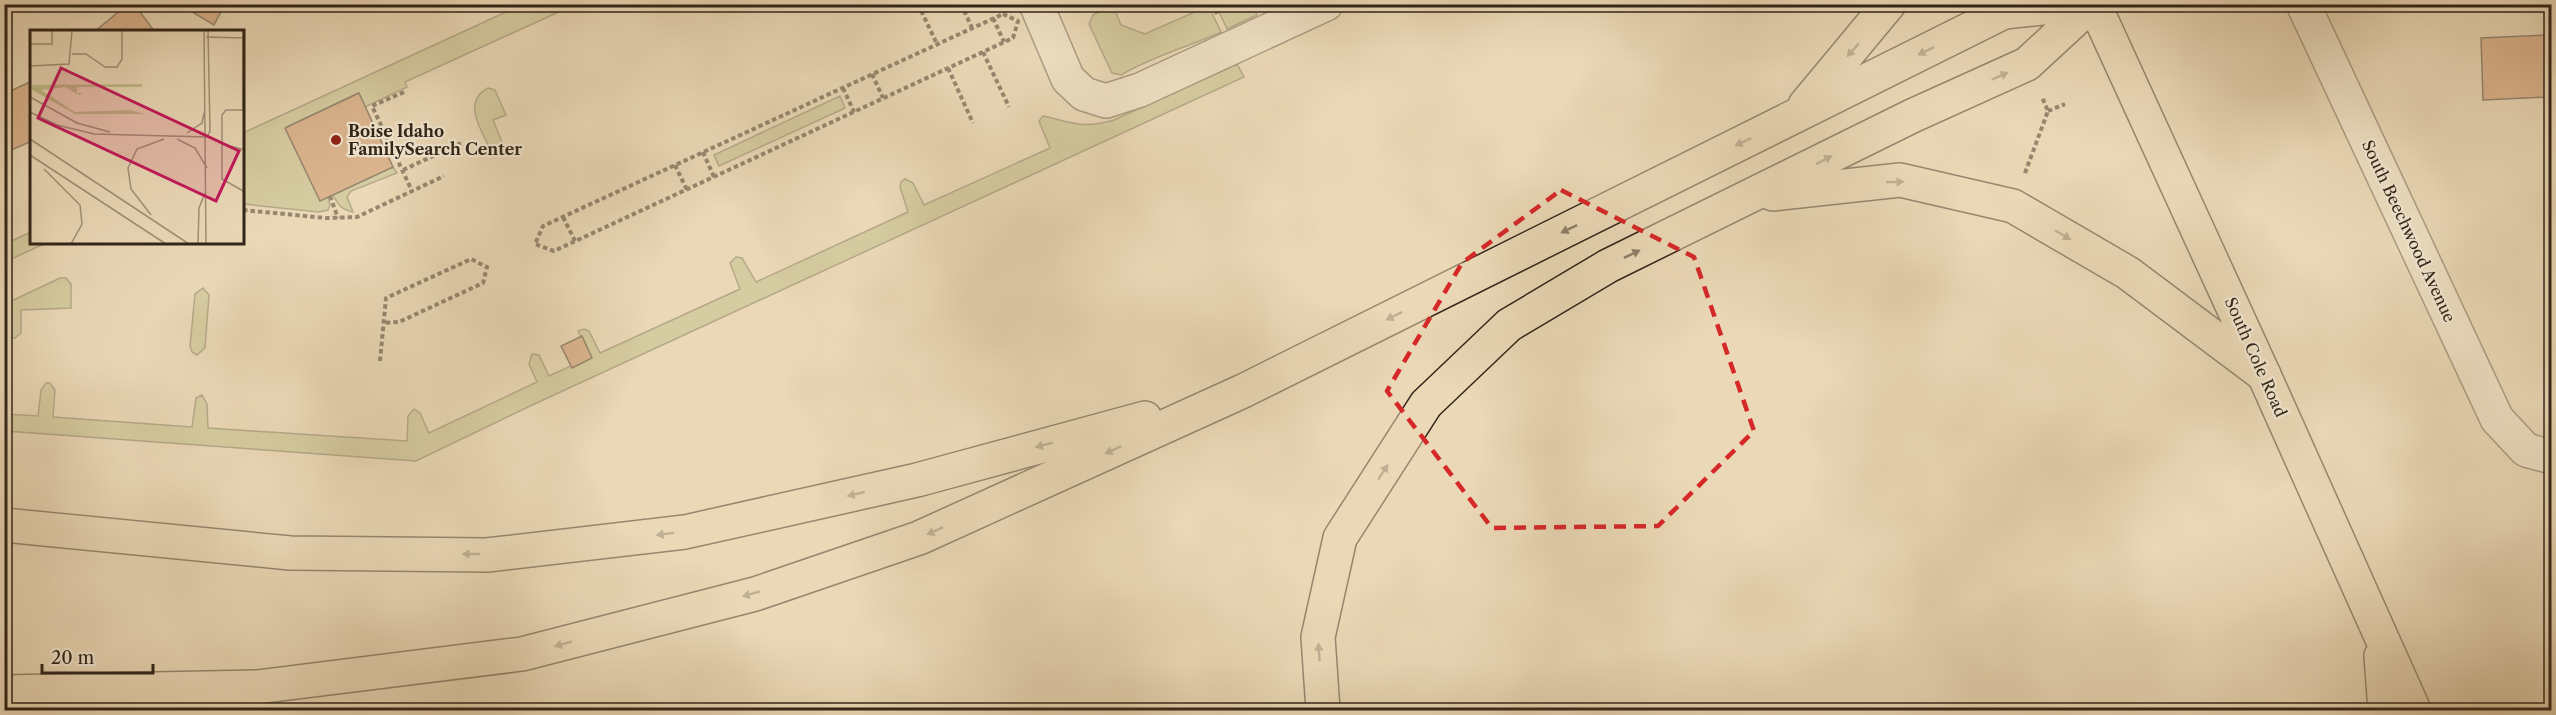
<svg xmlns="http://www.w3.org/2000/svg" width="2556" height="715" font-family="'Libre Caslon Text',serif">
	<rect width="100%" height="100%" fill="#ead8b6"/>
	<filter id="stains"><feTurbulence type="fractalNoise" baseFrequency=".00333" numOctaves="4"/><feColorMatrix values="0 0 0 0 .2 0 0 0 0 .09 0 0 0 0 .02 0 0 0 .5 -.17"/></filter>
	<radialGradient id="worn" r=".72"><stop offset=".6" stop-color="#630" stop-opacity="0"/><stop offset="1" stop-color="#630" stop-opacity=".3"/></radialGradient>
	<path fill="#bfbc88" stroke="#787050" stroke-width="1.5" d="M 521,5 L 574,5 L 405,82 L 407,87 L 365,107 L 358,93 L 286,127 L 328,197 L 330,205 L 328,210 L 319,212 L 243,204 L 243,133 Z
		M 1200,5 L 1208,5 L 1221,32 C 1188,47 1153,56 1121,75 L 1112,73 L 1089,24 L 1093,15 L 1104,9 L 1116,13 L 1121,25 L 1145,34 L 1197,11 Z
		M 1216,5 L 1252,5 L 1257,15 L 1227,29 Z
		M 1237,64 L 1244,77 L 530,406 L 416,461 L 5,431 L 4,414 L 38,416 L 41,390 L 46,383 L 50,383 L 55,390 L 53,417 L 192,427 L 196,398 L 202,395 L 207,404 L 208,428 L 407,441 L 408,416 L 414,409 L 420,413 L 429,433 L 537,382 L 529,364 L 532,354 L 539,355 L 549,376 L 591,357 L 578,331 L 584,329 L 589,331 L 600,353 L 740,289 L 730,263 L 736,257 L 742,258 L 756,282 L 908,212 L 900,187 L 901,182 L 905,179 L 913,183 L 924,205 L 1050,148 L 1039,121 L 1043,116 C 1074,123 1082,129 1114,120 Z
		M 488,88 L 495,90 L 506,115 L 493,120 L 504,147 L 498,155 L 492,152 C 482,132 461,102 488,88 Z
		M 840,96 L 845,108 L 719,166 L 714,155 Z
		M 393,167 L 397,173 L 351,191 L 347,197 L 353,212 C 342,210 338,205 333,195 Z
		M 31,232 L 32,243 L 46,243 L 5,262 L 5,244 Z
		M 60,278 L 66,278 L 71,284 L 71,308 L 21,310 L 21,333 L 15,338 L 5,338 L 5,304 Z
		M 203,288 L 209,295 L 205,348 L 197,355 L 192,352 L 190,346 L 195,294 Z"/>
	<path fill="#cb895e" stroke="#322519" stroke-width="1.5" d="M 128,4 L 134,4 L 155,32 L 94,32 Z
		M 179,4 L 225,4 L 214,25 Z
		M 1382,4 L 1403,4 L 1386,12 Z
		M 2547,35 L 2549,97 L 2483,100 L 2481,38 Z
		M 32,81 L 32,141 L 4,153 L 4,94 Z
		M 359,93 L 393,167 L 320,201 L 285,128 Z
		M 582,336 L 592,358 L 572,368 L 561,346 Z"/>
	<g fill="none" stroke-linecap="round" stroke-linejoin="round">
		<g stroke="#605240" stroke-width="36">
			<path id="minor" d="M 1036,4 L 1068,79 L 1084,94 L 1106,101 L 1140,90 L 1326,4
				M 2303,4 L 2497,419 L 2526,450 L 2552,457"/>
		</g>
		<g stroke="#322519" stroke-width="36">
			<path id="major" d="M 2094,4 L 2264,375 L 2414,710
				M 2381,656 L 2385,710"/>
		</g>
		<g stroke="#322519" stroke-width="36">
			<path id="highway" d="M 1805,105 L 1889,4
				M 1773,194 L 1900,180 L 2013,206 L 2128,273 L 2264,375
				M 4,525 L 290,553 L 487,555 L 685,532 L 917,480 L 1145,418
				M 4,692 L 257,687 L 522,654 L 755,594 L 919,538 L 1243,391 L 2004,12 L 2080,4
				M 1323,710 L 1318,637 L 1340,538 L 1426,404 L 1509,325 L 1608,266 L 1912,116 L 2027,64 L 2092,4"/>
		</g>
		<path stroke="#322519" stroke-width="4" stroke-dasharray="4.5 3" stroke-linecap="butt" d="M 918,4 L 937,44
			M 961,4 L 972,28
			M 1129,4 L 1141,9 L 1143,4
			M 1213,4 L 1217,14
			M 1003,14 L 1018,21 L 1013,38 L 554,251 L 535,244 L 543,226 Z
			M 993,18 L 1004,42
			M 983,52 L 1009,107
			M 948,68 L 973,123
			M 872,74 L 883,98
			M 843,88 L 854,112
			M 404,92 L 372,106 L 412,191
			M 2048,111 L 2065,104
			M 386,152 L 393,149
			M 703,152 L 714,177
			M 675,165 L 687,190
			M 403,170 L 461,143
			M 2025,173 L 2048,111 L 2042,97
			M 330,196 L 338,218
			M 243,210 L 326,218 L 357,217 L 444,176
			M 563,217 L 575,241
			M 380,361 L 386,298 L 471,259 L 487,267 L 483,283 L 399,322 L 383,323"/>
		<use href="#minor" stroke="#f1e6d0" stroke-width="33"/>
		<use href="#major" stroke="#ead8b6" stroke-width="33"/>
		<use href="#highway" stroke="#ead8b6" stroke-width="33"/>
	</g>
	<defs><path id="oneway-solid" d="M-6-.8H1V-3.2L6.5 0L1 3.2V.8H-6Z" transform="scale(1.5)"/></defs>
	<g fill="#8e7e68">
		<use href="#oneway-solid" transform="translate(1853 50) rotate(131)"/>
		<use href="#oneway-solid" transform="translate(1926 51) rotate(154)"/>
		<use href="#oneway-solid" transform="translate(2000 76) rotate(-24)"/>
		<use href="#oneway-solid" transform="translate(1743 142) rotate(154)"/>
		<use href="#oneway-solid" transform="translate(1824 160) rotate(-27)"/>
		<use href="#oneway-solid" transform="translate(1895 182) rotate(-1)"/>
		<use href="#oneway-solid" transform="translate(1569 229) rotate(154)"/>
		<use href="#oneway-solid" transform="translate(2063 235) rotate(30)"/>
		<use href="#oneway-solid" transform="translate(1632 254) rotate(-26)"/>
		<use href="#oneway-solid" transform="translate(1394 316) rotate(154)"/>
		<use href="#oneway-solid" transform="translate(1044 445) rotate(165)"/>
		<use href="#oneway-solid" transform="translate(1113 450) rotate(155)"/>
		<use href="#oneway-solid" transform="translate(1383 472) rotate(-57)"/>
		<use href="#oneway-solid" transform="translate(856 494) rotate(167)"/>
		<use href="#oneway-solid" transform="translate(935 531) rotate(155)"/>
		<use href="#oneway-solid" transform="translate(665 534) rotate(173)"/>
		<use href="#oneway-solid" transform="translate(471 554) rotate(-180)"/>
		<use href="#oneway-solid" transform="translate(751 594) rotate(164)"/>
		<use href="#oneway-solid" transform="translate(563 644) rotate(165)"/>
		<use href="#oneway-solid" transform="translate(1319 652) rotate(-94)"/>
	</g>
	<path d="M0 0H2556V715H0ZM 1561,190 L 1694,257 L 1754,431 L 1658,526 L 1492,528 L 1387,391 L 1462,263 Z" fill="#ead8b6" fill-opacity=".55" fill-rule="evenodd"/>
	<path fill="none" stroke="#d62828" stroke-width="4.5" stroke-dasharray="12 8" stroke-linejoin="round" d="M 1561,190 L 1694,257 L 1754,431 L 1658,526 L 1492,528 L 1387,391 L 1462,263 Z"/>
	<circle fill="#8f2418" stroke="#f1e6d0" stroke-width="2" cx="336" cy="140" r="6"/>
	<g text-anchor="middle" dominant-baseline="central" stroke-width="4.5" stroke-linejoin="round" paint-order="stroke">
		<g font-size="16" font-weight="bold" fill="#322519" stroke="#f1e6d0" text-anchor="start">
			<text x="348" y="131">Boise Idaho<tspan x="348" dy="18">FamilySearch Center</tspan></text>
		</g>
		<g font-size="16" fill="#322519" stroke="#f1e6d0">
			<text transform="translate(2409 231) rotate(65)">South Beechwood Avenue</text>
			<text transform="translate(2256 357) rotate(66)">South Cole Road</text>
		</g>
	</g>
	<g transform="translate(30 30)">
		<rect width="214" height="214" fill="#ead8b6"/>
		<path d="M 113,54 L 111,57 L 47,57 L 47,63 L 53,63 L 49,65 L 35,57 L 11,60 L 45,82 L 100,80 L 115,84 L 45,84 L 2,60 L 2,55 Z" fill="#bfbc88"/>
		<path fill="none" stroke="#a09077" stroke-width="1.5" d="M 174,0 L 176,214M 213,0 L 213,80M 176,7 L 214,8M 0,14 L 22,14 L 22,0M 42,24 L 56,24 L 75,37 L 87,37 L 92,29 L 92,0M 0,36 L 39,34 L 42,0M 0,67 L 47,93 L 80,102M 215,80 L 196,80 L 192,85 L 192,149 L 215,162M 0,82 L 27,95 L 64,104 L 177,107M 157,103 L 172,93 L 174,83M 177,107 L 180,101 L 178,0M 0,109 L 159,214M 147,109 L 165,118 L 177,138M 192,114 L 215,120M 0,125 L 136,214M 14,139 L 50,175 L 52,194 L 41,214M 121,185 L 101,159 L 98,138 L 107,119 L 134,109M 168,214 L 169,178 L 175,163"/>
		<path fill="#c2185b" fill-opacity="0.15" stroke="#c2185b" stroke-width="3" d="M 31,38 L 209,121 L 186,171 L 8,88 Z"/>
		<rect width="214" height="214" fill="none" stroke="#322519" stroke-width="3"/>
	</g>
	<rect width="2556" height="715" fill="none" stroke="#ead8b6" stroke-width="24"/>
	<rect x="6" y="6" width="2544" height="703" fill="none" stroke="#322519" stroke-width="3"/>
	<rect x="12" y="12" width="2532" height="691" fill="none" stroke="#322519" stroke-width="1.5"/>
	<path d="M42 664v9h111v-9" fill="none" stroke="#322519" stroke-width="3"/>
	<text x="51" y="664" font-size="18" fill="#322519" stroke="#f1e6d0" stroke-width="4.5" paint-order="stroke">20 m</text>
	<rect width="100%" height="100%" filter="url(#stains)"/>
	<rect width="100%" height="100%" fill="url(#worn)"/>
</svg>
